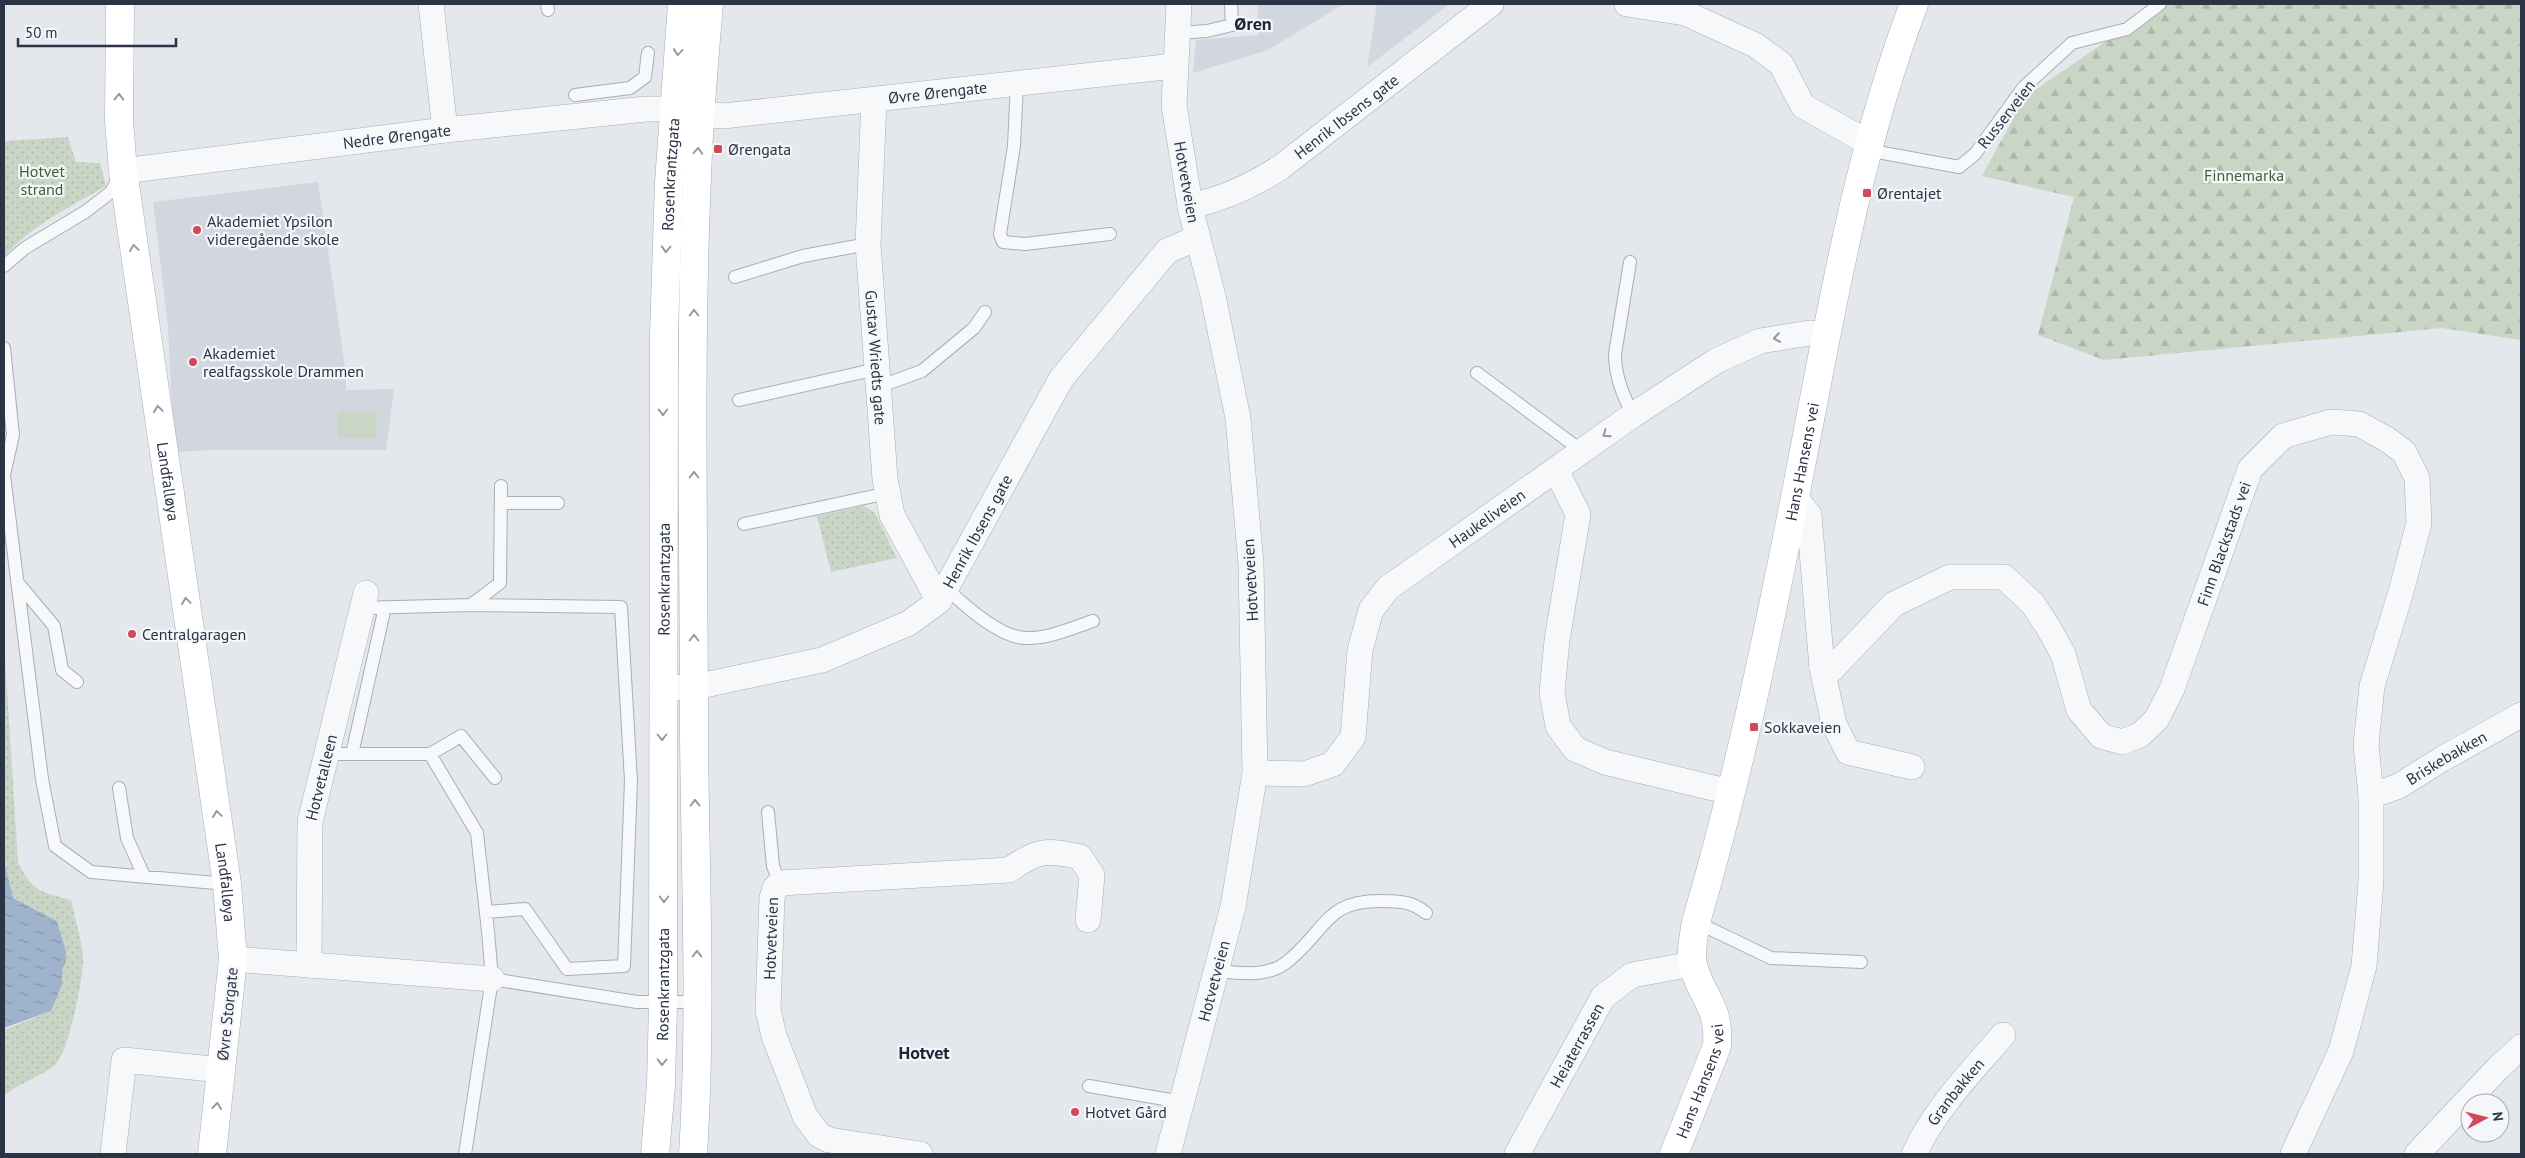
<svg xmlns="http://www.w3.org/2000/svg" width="2525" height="1158" font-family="'PT Sans',sans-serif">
	<defs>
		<pattern id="forest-firs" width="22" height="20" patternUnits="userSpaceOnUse" patternTransform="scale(1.25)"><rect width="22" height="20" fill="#c9d6c5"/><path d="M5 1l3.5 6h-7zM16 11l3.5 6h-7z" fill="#adb8ab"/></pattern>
		<pattern id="park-dots" width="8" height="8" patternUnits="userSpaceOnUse" patternTransform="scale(1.25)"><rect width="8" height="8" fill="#c9d6c5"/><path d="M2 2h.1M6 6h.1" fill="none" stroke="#adb8ab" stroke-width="1.8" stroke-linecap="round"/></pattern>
		<pattern id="water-ripples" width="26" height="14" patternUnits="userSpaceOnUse" patternTransform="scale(1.25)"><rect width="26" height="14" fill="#9fb4cc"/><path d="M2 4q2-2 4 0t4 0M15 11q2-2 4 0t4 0" fill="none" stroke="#8293a7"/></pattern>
	</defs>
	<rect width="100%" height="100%" fill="#e4e7ec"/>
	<path fill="#d2d6de" d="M 1257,4 L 1344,4 L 1268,50 L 1193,73 L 1196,40 L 1259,35 Z
		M 1377,4 L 1450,4 L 1367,67 Z
		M 318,182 L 346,374 L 346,390 L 394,389 L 386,450 L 215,450 L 174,452 L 168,326 L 153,202 Z"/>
	<path fill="#c9d6c5" d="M 338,412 L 377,412 L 376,438 L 338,438 Z"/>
	<path fill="url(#forest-firs)" d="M 2160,4 L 2521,4 L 2521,340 L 2442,328 L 2104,360 L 2038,335 L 2074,197 L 1982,176 L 2025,97 Z"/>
	<path fill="url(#park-dots)" d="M 68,137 L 76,162 L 100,163 L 106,186 C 72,206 30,226 4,257 L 4,141 Z
		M 864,506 L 875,513 L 897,558 L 831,572 L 817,516 Z
		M 4,643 L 18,862 C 32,892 41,892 71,900 C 75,918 81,938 83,957 C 84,977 69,1049 56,1064 C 48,1073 17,1084 4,1096 L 4,1030 L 51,1011 L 62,985 L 62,970 L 66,962 L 66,951 L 57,921 L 13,898 L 4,861 Z"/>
	<path fill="url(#water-ripples)" d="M 4,861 L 13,898 L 57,921 L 66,951 L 66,962 L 62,970 L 62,985 L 51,1011 L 4,1028 Z"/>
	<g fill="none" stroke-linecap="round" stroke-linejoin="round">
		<g stroke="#a9aeb7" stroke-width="14">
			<path id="lane" d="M 547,4 L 548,10
				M 1178,33 L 1207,31 L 1232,25 L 1231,4
				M 1017,84 L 1014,146 L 1000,234 L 1003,242 L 1025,244 L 1110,234
				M 575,95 L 630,88 L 645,77 L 648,53
				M 1867,150 L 1959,167 L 1975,154 L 2023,88 L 2072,43 L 2127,29 L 2160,4
				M 1630,262 L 1615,354 C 1615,377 1623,395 1633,415
				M 4,266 L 25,248 L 85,212 L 111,192 L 119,177
				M 735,277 L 803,256 L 868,244
				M 4,348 L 13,435 L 4,475 L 42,779 L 55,846 L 91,872 L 227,884
				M 1477,373 L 1582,451
				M 878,387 L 922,371 L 974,328 L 985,312
				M 739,400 L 877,369
				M 501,503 L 558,503
				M 744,524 L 888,493
				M 18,583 L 54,626 L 62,670 L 77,682
				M 946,588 C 964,605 1000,638 1026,638 C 1048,639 1072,628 1093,621
				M 471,605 L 621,607 L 631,781 L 624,966 L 567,969 L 525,909 L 486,912
				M 362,608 L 471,605 L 500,583 L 501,486
				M 327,754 L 430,754 L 477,833 L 488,931 L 492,979 L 465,1154
				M 352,754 L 385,607
				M 430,754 L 461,736 L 495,778
				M 119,788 L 127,838 L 144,876
				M 768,812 L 773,866 L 780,883
				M 1696,922 L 1771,958 L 1861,962
				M 1217,971 C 1236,973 1259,976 1277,968 C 1285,965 1290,959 1296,954 C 1329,923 1330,900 1383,901 C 1400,901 1413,902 1426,913
				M 492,979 L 637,1002 L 697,1002
				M 1089,1086 L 1182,1102"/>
		</g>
		<g stroke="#a9aeb7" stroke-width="26">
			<g id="street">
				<path d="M 431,4 L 445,130"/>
				<path d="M 1627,4 L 1685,13 L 1755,45 L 1781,64 L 1803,106 L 1869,143"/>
				<path id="s1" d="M 874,100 L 868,244 L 885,479 L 892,515 L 939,601"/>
				<path id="s2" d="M 701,114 L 723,116 L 1174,66"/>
				<path id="s3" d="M 123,171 L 445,130 L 646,109 L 673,109"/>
				<path id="s4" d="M 1190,206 C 1224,199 1252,186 1281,167 L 1491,4"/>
				<path d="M 1556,470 L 1578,514 L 1557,640 L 1552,692 L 1558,726 L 1575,749 L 1605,762 L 1730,792"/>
				<path id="s5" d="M 1795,497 L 1809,515 L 1822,668 L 1832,669 L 1894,604 L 1950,577 L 2004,577 L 2033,604 L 2048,627 L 2063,654 L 2079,710 L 2101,736 L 2122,742 L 2140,735 L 2156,720 L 2172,689 L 2250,469 L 2283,436 L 2331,422 L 2359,424 L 2388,440 L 2404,452 L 2417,478 L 2419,523 L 2401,592 L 2372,686 L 2366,745 L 2371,796 L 2371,881 L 2364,966 L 2341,1051 L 2293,1154"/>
				<path d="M 1822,668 L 1834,724 L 1848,752 L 1912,767"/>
				<path id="s6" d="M 662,688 L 695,687 L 822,660 L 909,623 L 939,601 L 1061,379 L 1167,251 L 1197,238"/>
				<path id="s7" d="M 1255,773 L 1304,774 L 1333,764 L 1353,737 L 1360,650 L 1371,610 L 1388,588 L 1633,415 L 1716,361 L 1760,341 L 1810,333 L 1825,335"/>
				<path id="s8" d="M 2371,796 L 2399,786 L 2442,759 L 2521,715"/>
				<path d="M 233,959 L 492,979"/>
				<path id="s9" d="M 309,965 L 310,822 L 366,593"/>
				<path d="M 113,1154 L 124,1060 L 221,1070"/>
				<path id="s10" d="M 920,1154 L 829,1140 L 819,1135 L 805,1116 L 774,1036 L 768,1010 L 772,898 L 775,888 L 780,883 L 1009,870 C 1037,850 1047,849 1080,857 L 1092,875 L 1088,920"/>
				<path id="s11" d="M 1168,1154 L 1233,907 L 1255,773 L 1251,564 L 1238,418 L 1213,296 L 1191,211 L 1174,105 L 1179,4"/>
				<path id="s12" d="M 1517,1154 L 1603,997 L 1632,975 L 1693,964"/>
				<path id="s13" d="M 1914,1154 C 1935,1109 1971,1072 2003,1035"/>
				<path d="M 2417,1154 L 2498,1068 L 2521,1047"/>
			</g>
		</g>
		<g stroke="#a9aeb7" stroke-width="29">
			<g id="secondary">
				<path id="s14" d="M 120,4 L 119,121 L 123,171 L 227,884 L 233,959 L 212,1154"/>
				<path id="s15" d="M 1674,1154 L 1717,1046 C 1720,1005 1702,999 1693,965 C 1690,952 1694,935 1696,922 C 1737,783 1767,639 1795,497 C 1828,331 1854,162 1914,4"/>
			</g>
		</g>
		<g stroke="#a3abb8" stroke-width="29">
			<g id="primary">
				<path id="s16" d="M 655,1154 L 661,1085 L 663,1003 L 664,334 L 669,182 L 682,4"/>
				<path d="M 693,1154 C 702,1014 695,873 694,732 C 694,547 689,362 697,177 C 699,119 704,61 709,4"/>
			</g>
		</g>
		<use href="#lane" stroke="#f7f8fa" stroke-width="12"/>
		<use href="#street" stroke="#f7f8fa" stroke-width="25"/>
		<use href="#secondary" stroke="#fff" stroke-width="28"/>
		<use href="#primary" stroke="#fff" stroke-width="28"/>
	</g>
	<defs><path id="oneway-chevron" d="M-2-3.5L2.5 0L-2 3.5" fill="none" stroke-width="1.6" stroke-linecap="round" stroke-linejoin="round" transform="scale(1.25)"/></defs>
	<g stroke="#959aa2">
		<use href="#oneway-chevron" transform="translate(678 52) rotate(95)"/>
		<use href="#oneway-chevron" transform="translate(119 97) rotate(-89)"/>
		<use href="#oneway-chevron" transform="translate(698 151) rotate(-86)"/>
		<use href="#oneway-chevron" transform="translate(134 248) rotate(-98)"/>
		<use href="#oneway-chevron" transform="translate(666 249) rotate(92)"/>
		<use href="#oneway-chevron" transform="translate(694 313) rotate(-90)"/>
		<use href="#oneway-chevron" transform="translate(158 409) rotate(-98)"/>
		<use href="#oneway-chevron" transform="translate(663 412) rotate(90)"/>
		<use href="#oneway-chevron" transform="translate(694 475) rotate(-90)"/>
		<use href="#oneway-chevron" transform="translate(186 601) rotate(-98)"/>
		<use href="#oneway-chevron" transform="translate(694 638) rotate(-90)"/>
		<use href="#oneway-chevron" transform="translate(662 737) rotate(90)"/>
		<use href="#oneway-chevron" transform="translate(695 803) rotate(-91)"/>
		<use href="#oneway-chevron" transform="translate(217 814) rotate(-98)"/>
		<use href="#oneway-chevron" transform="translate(664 899) rotate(90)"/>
		<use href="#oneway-chevron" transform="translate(697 954) rotate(-90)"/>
		<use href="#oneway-chevron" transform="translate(662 1062) rotate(91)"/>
		<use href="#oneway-chevron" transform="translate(217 1106) rotate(-84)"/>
	</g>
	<g stroke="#9196a0">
		<use href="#oneway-chevron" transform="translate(1777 338) rotate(170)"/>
		<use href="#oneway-chevron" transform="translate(1606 434) rotate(145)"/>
	</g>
	<g fill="#d1495b" stroke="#f4f6f9" stroke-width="2">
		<rect x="713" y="144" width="10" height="10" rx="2.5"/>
		<rect x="1862" y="188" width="10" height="10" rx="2.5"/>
		<circle cx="197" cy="230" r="5"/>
		<circle cx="193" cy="362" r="5"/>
		<circle cx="132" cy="634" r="5"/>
		<rect x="1749" y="722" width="10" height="10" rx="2.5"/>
		<circle cx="1075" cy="1112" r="5"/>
	</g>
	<g text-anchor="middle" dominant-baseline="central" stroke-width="4.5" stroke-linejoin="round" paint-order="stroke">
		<g font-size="16" fill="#2b3445" stroke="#f4f6f9">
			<text stroke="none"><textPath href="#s2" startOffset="238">Øvre Ørengate</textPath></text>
			<text transform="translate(2006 114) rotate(-52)">Russerveien</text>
			<text stroke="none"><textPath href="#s4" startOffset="182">Henrik Ibsens gate</textPath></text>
			<text stroke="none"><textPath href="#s3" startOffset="276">Nedre Ørengate</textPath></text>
			<text stroke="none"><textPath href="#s16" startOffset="980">Rosenkrantzgata</textPath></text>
			<text transform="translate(1187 182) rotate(80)">Hotvetveien</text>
			<text stroke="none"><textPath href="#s1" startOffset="258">Gustav Wriedts gate</textPath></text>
			<text stroke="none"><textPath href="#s15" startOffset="718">Hans Hansens vei</textPath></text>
			<text stroke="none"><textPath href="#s14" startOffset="481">Landfalløya</textPath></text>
			<text stroke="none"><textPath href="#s7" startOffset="391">Haukeliveien</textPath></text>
			<text stroke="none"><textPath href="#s6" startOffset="374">Henrik Ibsens gate</textPath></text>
			<text stroke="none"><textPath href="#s5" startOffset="835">Finn Blackstads vei</textPath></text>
			<text stroke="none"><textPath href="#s16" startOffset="575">Rosenkrantzgata</textPath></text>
			<text transform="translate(1250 580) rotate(-93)">Hotvetveien</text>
			<text stroke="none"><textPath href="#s8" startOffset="85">Briskebakken</textPath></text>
			<text stroke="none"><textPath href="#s9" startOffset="189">Hotvetalleen</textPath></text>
			<text stroke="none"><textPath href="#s14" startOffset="886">Landfalløya</textPath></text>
			<text stroke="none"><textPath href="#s10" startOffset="311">Hotvetveien</textPath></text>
			<text stroke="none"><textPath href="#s11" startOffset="179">Hotvetveien</textPath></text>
			<text stroke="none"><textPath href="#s16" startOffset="170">Rosenkrantzgata</textPath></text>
			<text transform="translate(227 1014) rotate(-84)">Øvre Storgate</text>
			<text stroke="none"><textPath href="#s12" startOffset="124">Heiaterrassen</textPath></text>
			<text stroke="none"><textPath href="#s15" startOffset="78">Hans Hansens vei</textPath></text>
			<text stroke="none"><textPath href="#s13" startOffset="75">Granbakken</textPath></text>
		</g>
		<g font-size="16" fill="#2b3445" stroke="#f4f6f9" text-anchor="start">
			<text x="728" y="149">Ørengata</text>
			<text x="1877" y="193">Ørentajet</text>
			<text x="207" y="221">Akademiet Ypsilon<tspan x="207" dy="18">videregående skole</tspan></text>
			<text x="203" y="353">Akademiet<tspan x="203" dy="18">realfagsskole Drammen</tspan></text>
			<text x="142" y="634">Centralgaragen</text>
			<text x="1764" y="727">Sokkaveien</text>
			<text x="1085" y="1112">Hotvet Gård</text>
		</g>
		<g font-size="16" fill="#3f6138" stroke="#f4f6f9">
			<text x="42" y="171">Hotvet<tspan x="42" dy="18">strand</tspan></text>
			<text x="2244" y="175">Finnemarka</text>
		</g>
		<g font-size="18" font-weight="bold" fill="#1d2536" stroke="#f4f6f9">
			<text x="1253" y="23">Øren</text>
			<text x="924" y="1052">Hotvet</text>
		</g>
	</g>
	<rect width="2525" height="1158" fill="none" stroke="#2b3445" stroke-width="10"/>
	<g transform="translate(2485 1118) rotate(83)"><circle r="24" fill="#f4f6f9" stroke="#a4a8b1"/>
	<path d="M0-4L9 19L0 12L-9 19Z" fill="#d1495b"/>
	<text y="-8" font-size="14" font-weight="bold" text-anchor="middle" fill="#2b3445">N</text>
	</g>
	<path d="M18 38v8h158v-8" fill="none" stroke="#2b3445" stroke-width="2.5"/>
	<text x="25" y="38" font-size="15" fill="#2b3445" stroke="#f4f6f9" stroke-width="4" paint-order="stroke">50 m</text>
</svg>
